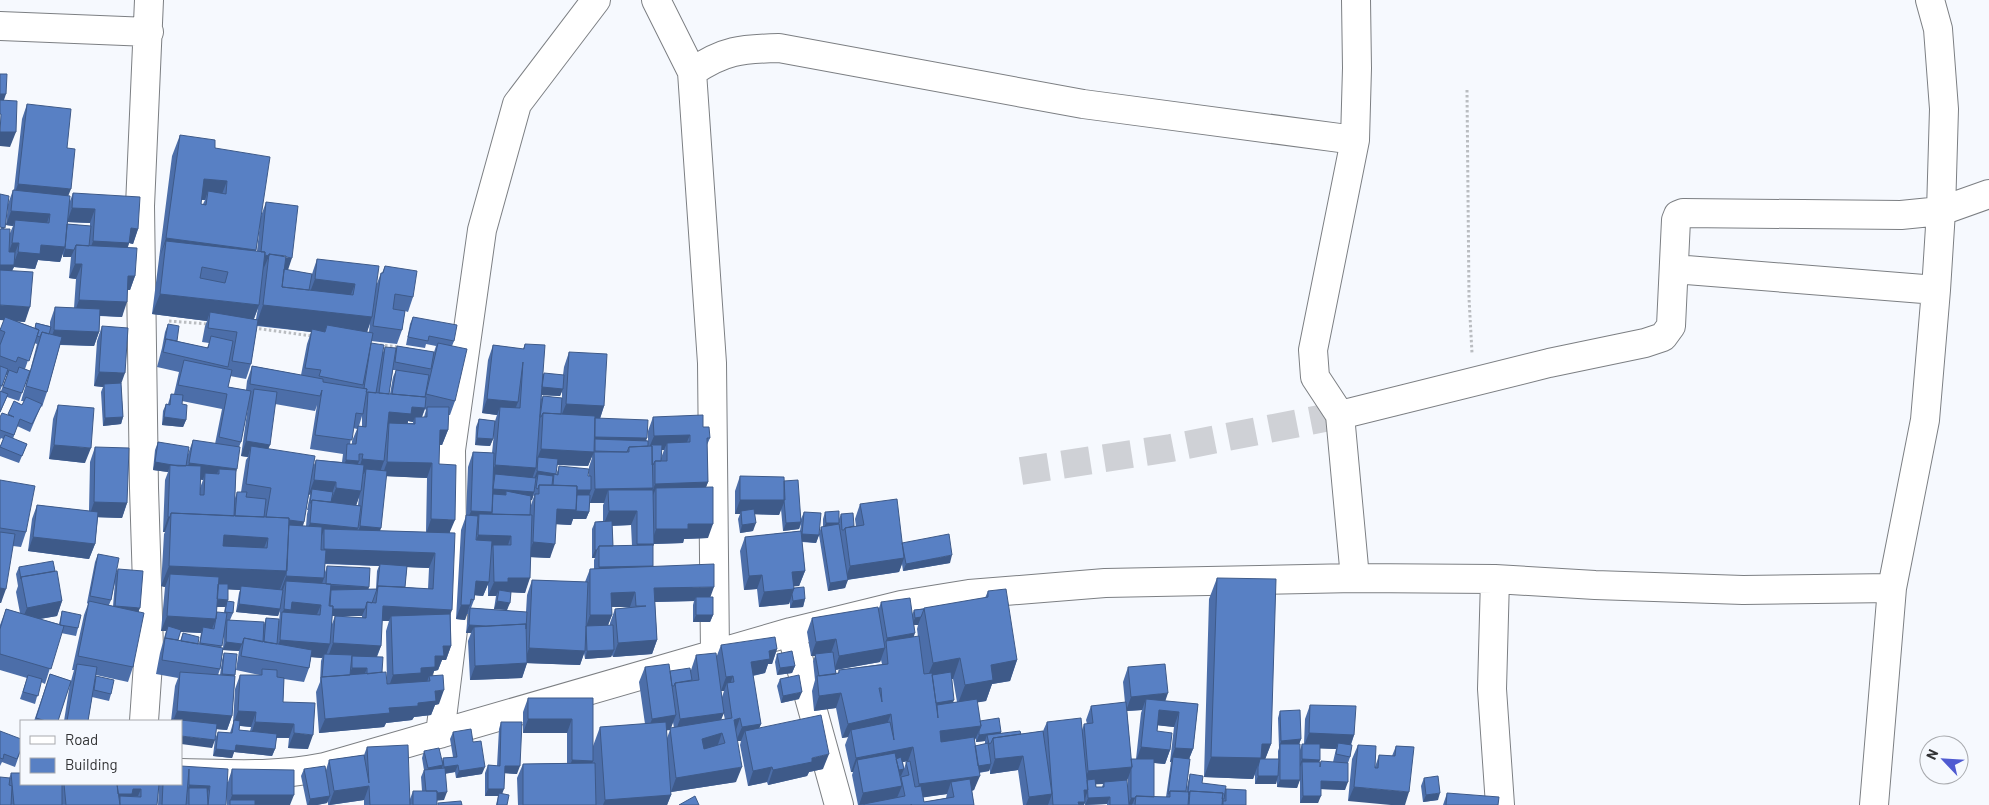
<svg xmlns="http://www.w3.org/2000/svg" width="1989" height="805" font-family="Barlow,sans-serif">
	<rect width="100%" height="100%" fill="#f6f9fe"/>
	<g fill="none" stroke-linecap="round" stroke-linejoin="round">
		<path stroke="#cfd1d6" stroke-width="28" stroke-dasharray="28 14" stroke-linecap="butt" d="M 1021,471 L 1171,448 L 1340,415"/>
		<g stroke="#7c7f83" stroke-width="30">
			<path id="minor" d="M 656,0 L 692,72 L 712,363 L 715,654
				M 0,26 L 149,32
				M 692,72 C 724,50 741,49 779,48 L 1083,104 L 1355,140
				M 1674,269 L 1936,290
				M 1340,415 L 1549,363 L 1645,343 L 1663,337 L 1671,326 L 1676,220 L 1678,215 L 1683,213 L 1901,215 L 1941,211 L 1989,194
				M 1355,578 L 1340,415 L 1315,377 L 1313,350 L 1355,140 L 1357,68 L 1356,0
				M 1495,579 L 1492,689 L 1500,805
				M 791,632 L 839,805
				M 144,721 L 149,649 L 144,488 L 140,206 L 149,0
				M 440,734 L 453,630 L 451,450 L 482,230 L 517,104 L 596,0
				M 181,773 C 232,774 274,777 325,767 L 791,632 L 901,605 L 969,594 L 1105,583 L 1355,578 L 1495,579 L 1595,585 L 1743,590 L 1892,588
				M 1874,805 L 1892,588 L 1925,420 L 1936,290 L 1941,211 L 1944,109 L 1938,29 L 1930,0"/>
		</g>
		<path stroke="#babdc1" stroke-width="3" stroke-dasharray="2.5 2.5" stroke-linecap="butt" d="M 1467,90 L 1469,298 L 1472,353
			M 169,321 L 208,324
			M 254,328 L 312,336
			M 380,345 L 399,347"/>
		<use href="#minor" stroke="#fff" stroke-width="28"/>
	</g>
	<path fill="#4c6ea9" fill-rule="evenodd" d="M 27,104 L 67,148 L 68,195 L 70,201 L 73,193 L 138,229 L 133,244 L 129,243 L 128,247 L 135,276 L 130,290 L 127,290 L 122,317 L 100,316 L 99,332 L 94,346 L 60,345 L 47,392 L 42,407 L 41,406 L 30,432 L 17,426 L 13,439 L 27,444 L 19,463 L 0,456 L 0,447 L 3,439 L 1,438 L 0,440 L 0,417 L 8,415 L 14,401 L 22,405 L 24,401 L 21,401 L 29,374 L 19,401 L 7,397 L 0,413 L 0,391 L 1,391 L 7,375 L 6,375 L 0,391 L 0,330 L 4,321 L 0,194 L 8,204 L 13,190 L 14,190 L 22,119 ZM 8,205 L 6,225 L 13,226 L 10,233 L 4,229 ZM 68,222 L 90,223 L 90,226 L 67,224 ZM 63,253 L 63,257 L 71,257 L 69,278 L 76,279 L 74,308 L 55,307 L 50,322 L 50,326 L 36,323 L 35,328 L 16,321 L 25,322 L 12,270 L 14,267 L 35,269 L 38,260 L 60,262 ZM 34,343 L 37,344 L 30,371 L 25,369 Z
		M 180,135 L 215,148 L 261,216 L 266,202 L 288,270 L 312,274 L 317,259 L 376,286 L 381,273 L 382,273 L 385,266 L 413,297 L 408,312 L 405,311 L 402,330 L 397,344 L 371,341 L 371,344 L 383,352 L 385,347 L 395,352 L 397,346 L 434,352 L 436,346 L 426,344 L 425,348 L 406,345 L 410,324 L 413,317 L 454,341 L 452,346 L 455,401 L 450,415 L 448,415 L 448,430 L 442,445 L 439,445 L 439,464 L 450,533 L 451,646 L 446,660 L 442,660 L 438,670 L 434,671 L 432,676 L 439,704 L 435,705 L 431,715 L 414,717 L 412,720 L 386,723 L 384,727 L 319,733 L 316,692 L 320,682 L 321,661 L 322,658 L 311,657 L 309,668 L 304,682 L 284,679 L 283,702 L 308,749 L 288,748 L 289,738 L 276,738 L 275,749 L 272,756 L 234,752 L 232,758 L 213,756 L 215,739 L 218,732 L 230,733 L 233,723 L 235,689 L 240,675 L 260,675 L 236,670 L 239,651 L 223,650 L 220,669 L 218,675 L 220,675 L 222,660 L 224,653 L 235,676 L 232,716 L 227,730 L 216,729 L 212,748 L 181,721 L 171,721 L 175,686 L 178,678 L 156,674 L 160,653 L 166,631 L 161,631 L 165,587 L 161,586 L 164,534 L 165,532 L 163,532 L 165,480 L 168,472 L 153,470 L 155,450 L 158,442 L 188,454 L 193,440 L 215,444 L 222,409 L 182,401 L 182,404 L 186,420 L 183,427 L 162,425 L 163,411 L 166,404 L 168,404 L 171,394 L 174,394 L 179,372 L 157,367 L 162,348 L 165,332 L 168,324 L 177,341 L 207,348 L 209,343 L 202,342 L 205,326 L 207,321 L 152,314 L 172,156 ZM 201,200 L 205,200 L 203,204 L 201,204 ZM 260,223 L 257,251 L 256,251 ZM 258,308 L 256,319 L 254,319 ZM 370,323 L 369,332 L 367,332 ZM 257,326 L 311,332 L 307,344 L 301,375 L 252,366 L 247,381 L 246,390 L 228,387 L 230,376 L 246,379 L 251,364 ZM 393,370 L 396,370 L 393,377 L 390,394 L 389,394 ZM 275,404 L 315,411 L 317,405 L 310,449 L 343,454 L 342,462 L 316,460 L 313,467 L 268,449 ZM 248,406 L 241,456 L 248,457 L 246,460 L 241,492 L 237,492 L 235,498 L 236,470 L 239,447 L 241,442 ZM 425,409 L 426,410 L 424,417 L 422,417 ZM 362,416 L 362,427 L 359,426 ZM 408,421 L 413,422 L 413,423 L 408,423 ZM 353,428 L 357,429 L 352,441 L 352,444 L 350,444 ZM 386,476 L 427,478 L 426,532 L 380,531 ZM 200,479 L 203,480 L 200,488 ZM 309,494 L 310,495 L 307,510 L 308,510 L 307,514 L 306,526 L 303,526 ZM 359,497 L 358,505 L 356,505 ZM 325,564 L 379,566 L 377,571 L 376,589 L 369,589 L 327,566 L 325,572 ZM 407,567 L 429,568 L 428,589 L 405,587 ZM 228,589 L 240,590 L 239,593 L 236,612 L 278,616 L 280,611 L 279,621 L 266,618 L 264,624 L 230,620 L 233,613 L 227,601 ZM 217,607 L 225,607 L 224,613 L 216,613 ZM 332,616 L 335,616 L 332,624 ZM 340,616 L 362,616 L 362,618 ZM 382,621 L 389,621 L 386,631 L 387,684 L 377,657 L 381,646 ZM 180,632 L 201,633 L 199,644 L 183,633 L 180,641 L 178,640 ZM 224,633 L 223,648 L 221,648 ZM 240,726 L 251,727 L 250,731 L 239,730 Z
		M 102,326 L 121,383 L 123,417 L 121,424 L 103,426 L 101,392 L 103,387 L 94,386 L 97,341 Z
		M 525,344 L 543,374 L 563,375 L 564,367 L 569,352 L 604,406 L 600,419 L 646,440 L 648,441 L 648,431 L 653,417 L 703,427 L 710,438 L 707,445 L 708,482 L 706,487 L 708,538 L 684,539 L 683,543 L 654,544 L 653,546 L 653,566 L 710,597 L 713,615 L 710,622 L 693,622 L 693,605 L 694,601 L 655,602 L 657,640 L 652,654 L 613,657 L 612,655 L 611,657 L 585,659 L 584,653 L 580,665 L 527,663 L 522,678 L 470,680 L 468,641 L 471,633 L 466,633 L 468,614 L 467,614 L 465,620 L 456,619 L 461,530 L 466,516 L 468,467 L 473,452 L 492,453 L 494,433 L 493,439 L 490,446 L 475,445 L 476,427 L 479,419 L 495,421 L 497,415 L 482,413 L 488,360 L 493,345 L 523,349 ZM 562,391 L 562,398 L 543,396 L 541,399 L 542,395 L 560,396 ZM 661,450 L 664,450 L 661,458 ZM 592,456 L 592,458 L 589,467 L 589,476 L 559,466 L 556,475 L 555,475 L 557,465 L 588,466 ZM 534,494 L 533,496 L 534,496 L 530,508 L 530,500 L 532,500 ZM 590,498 L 590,503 L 604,503 L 603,505 L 603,521 L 595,522 L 592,529 L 592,558 L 595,558 L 594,560 L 594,569 L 590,569 L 585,582 L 532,580 L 527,595 L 526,612 L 471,608 L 474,600 L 475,595 L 483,596 L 488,584 L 488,596 L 496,596 L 494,609 L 507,610 L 511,592 L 525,593 L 531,557 L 550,558 L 556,524 L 571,525 L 573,519 L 586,519 L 589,512 ZM 631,525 L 632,546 L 613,546 L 612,526 ZM 611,607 L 630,607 L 615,609 L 610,623 L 610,625 L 608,625 L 612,615 Z
		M 58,405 L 85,463 L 49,459 L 53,419 Z
		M 95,447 L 127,503 L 122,518 L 98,517 L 95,544 L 89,559 L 28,551 L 32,519 L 37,505 L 89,511 L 90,462 Z
		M 740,476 L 784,481 L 801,519 L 804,512 L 819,534 L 821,527 L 823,527 L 823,519 L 825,512 L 839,519 L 841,514 L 854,526 L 856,526 L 855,519 L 860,504 L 902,543 L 950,563 L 903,571 L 902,564 L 899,572 L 847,580 L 845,588 L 828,591 L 819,535 L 816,543 L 802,542 L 805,571 L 799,586 L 793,586 L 794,588 L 805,599 L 803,607 L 790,608 L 790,601 L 789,604 L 759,607 L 757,589 L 744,590 L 740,551 L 745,537 L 800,531 L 801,524 L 799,529 L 783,531 L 781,509 L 779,515 L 755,514 L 753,531 L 740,533 L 738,519 L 740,514 L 735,514 L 735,491 Z
		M 0,480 L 26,532 L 21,547 L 13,546 L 1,603 L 0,603 Z
		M 98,554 L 116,573 L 118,569 L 139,611 L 133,667 L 128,682 L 96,675 L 95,680 L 111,694 L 109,701 L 92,697 L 88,721 L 64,721 L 70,683 L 58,721 L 34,721 L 50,674 L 71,681 L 74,670 L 72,670 L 84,615 L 88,604 L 87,603 L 95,562 ZM 115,582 L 113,606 L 109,605 L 111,600 Z
		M 19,567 L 55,571 L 62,601 L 57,616 L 40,619 L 59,624 L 62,611 L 78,628 L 76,636 L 61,633 L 45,684 L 41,682 L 35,704 L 20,699 L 27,678 L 0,670 L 0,625 L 6,609 L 20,613 L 16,592 L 18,586 L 16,574 Z
		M 1217,578 L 1271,744 L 1265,759 L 1278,759 L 1278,751 L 1279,748 L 1278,718 L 1280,711 L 1301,739 L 1299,744 L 1300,750 L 1302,744 L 1304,744 L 1305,719 L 1310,705 L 1354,735 L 1351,745 L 1350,757 L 1348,763 L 1345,790 L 1321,789 L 1318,803 L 1300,803 L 1300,777 L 1297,788 L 1277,787 L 1277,779 L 1276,784 L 1255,784 L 1255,774 L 1253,779 L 1204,777 L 1209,599 ZM 1320,748 L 1336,749 L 1333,762 L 1320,764 L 1319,762 Z
		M 988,591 L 1017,660 L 1010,681 L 992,684 L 986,701 L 977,702 L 980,721 L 1001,732 L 1001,733 L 1021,734 L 1043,731 L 1047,722 L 1082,730 L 1084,724 L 1087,724 L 1086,720 L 1091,706 L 1125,703 L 1123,682 L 1128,667 L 1165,701 L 1198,704 L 1193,749 L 1189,759 L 1186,791 L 1186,792 L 1188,782 L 1190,774 L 1202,783 L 1225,792 L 1226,789 L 1246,805 L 1107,805 L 1107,804 L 1085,805 L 1085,803 L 1084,805 L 1023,805 L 1018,770 L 990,774 L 990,769 L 989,771 L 979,773 L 974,790 L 972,791 L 974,805 L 858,805 L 852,775 L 853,772 L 851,772 L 845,745 L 848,737 L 842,738 L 836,708 L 814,711 L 812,691 L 815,680 L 813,661 L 815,656 L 811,656 L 807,632 L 812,618 L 879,608 L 881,602 L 912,615 L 914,610 L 985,598 ZM 914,625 L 918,625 L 917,629 L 918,637 L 914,637 ZM 881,660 L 882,664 L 839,670 L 838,673 L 836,674 L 836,670 L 880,662 ZM 952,679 L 953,679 L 957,702 L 953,703 ZM 1142,710 L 1141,713 L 1136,759 L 1131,759 L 1127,711 ZM 1158,725 L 1174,727 L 1170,762 L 1171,762 L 1166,797 L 1154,797 L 1154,763 L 1165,764 L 1170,750 L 1157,731 ZM 976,738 L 976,742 L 985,741 L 985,744 L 975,746 L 974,740 ZM 908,761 L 906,762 L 904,769 L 903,762 ZM 1128,777 L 1128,794 L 1127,781 ZM 1096,784 L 1103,784 L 1102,787 L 1096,787 ZM 947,794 L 946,798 L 924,802 L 923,797 Z
		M 721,645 L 777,649 L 772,664 L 768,664 L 765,673 L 753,676 L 761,724 L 759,728 L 823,769 L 809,772 L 807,776 L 768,785 L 767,782 L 748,786 L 740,745 L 741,741 L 737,741 L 736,782 L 671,792 L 671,795 L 667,805 L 518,805 L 517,778 L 523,764 L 567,763 L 567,733 L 523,733 L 523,712 L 528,698 L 593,698 L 593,746 L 600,727 L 645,724 L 639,682 L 645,667 L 670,671 L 691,670 L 696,655 L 716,658 ZM 721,691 L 724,691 L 722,697 ZM 723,710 L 725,720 L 721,720 ZM 673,722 L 674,728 L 671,728 ZM 667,730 L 670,730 L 667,738 Z
		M 777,654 L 795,666 L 792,673 L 777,675 L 775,662 Z
		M 780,679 L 799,699 L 781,703 L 777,686 Z
		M 501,722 L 517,774 L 504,773 L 502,794 L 507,805 L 496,805 L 498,796 L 485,796 L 485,773 L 488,765 L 497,766 L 499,729 Z
		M 0,731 L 21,750 L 15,767 L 2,762 L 0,766 Z
		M 453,732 L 473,742 L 482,774 L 456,778 L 455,772 L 445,774 L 444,800 L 437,800 L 422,791 L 421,777 L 424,770 L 422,758 L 424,751 L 442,761 L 443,758 L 453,757 L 450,739 Z
		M 1358,745 L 1375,767 L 1379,755 L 1392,756 L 1396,746 L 1414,747 L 1348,801 L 1352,759 Z
		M 367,747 L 410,799 L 413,791 L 413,805 L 364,805 L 364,800 L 330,805 L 328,805 L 328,801 L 327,803 L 317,805 L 307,805 L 301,776 L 304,769 L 326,770 L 329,760 L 364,755 Z
		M 181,766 L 228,782 L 232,769 L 290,805 L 227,805 L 227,792 L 226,805 L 158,805 L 159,784 L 181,784 Z
		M 11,773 L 21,784 L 159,784 L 157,805 L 0,805 Z
		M 1424,778 L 1438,800 L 1423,802 L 1421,786 Z
		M 1447,793 L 1498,805 L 1443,805 Z"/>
	<path fill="#3e5a89" d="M 0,94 L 6,94 L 1,109 L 0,109 Z
		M 0,132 L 16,132 L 10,147 L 0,146 Z
		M 204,179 L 227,181 L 219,202 L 208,191 L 205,200 L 196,199 Z
		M 18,184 L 71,189 L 65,204 L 13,198 Z
		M 72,208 L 95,209 L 90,223 L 67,222 Z
		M 11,211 L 50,214 L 45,229 L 15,220 L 13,226 L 6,225 Z
		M 131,228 L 138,229 L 133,244 L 129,243 L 124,258 L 88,255 L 93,241 Z
		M 166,238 L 256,250 L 249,271 L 166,241 L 159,259 Z
		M 12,243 L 19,243 L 13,258 L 7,257 Z
		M 41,245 L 65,247 L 60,262 L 38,260 L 35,269 L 14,267 L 11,273 L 0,272 L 0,265 L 13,265 L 18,252 Z
		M 65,249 L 74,250 L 71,257 L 63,257 Z
		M 260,255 L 269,256 L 263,270 L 255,269 Z
		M 269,256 L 292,258 L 287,273 Z
		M 75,264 L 82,264 L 76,279 L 69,278 Z
		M 128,276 L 135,276 L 130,290 L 123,290 Z
		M 315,279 L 355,284 L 347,305 L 307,300 Z
		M 160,294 L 259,305 L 251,326 L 210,312 L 207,321 L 152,314 Z
		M 79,300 L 127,302 L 122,317 L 74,314 Z
		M 0,305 L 30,307 L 25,322 L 0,320 Z
		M 263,305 L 372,317 L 365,338 L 327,325 L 324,333 L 312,329 L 311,332 L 256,325 Z
		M 54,330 L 99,332 L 94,346 L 49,344 Z
		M 99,372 L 125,373 L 120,387 L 104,384 L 103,387 L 94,386 Z
		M 542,387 L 563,389 L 560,396 L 540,395 Z
		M 487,399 L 518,402 L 512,417 L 500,407 L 497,415 L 482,413 Z
		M 566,404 L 604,406 L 599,421 L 560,419 Z
		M 412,407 L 425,408 L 420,422 L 415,417 L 413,422 L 408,421 L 406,428 L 389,423 L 387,427 L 389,412 Z
		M 123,417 L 121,424 L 103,426 L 105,418 Z
		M 164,417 L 186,420 L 183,427 L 162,425 Z
		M 440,430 L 448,430 L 442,445 L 434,444 Z
		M 690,435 L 684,449 L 667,443 L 664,450 L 648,450 L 654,436 Z
		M 595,437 L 647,438 L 644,446 L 595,439 L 593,444 L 592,444 Z
		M 477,438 L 493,439 L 490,446 L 475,445 Z
		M 246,441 L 270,445 L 264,459 L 251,446 L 248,457 L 241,456 Z
		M 54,445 L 91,448 L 85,463 L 49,459 Z
		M 541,449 L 594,452 L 588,466 L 538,464 L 538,457 L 535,464 Z
		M 362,459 L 384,461 L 379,475 L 366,469 L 364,474 L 357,474 Z
		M 346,460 L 359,461 L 354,476 L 340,474 Z
		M 155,462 L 186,467 L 170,465 L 168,472 L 153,470 Z
		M 387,462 L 432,463 L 427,478 L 382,476 Z
		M 189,463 L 237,469 L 232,484 L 219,469 L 214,481 L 205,473 L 203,480 L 184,477 Z
		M 495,465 L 536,468 L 531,482 L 490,480 Z
		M 537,471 L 556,474 L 554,479 L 554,474 L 552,481 L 538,474 L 536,479 L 534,479 Z
		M 314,480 L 336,482 L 331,497 L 312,489 L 310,495 L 309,494 Z
		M 708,482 L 702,497 L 656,488 L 652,498 L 650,498 L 655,484 Z
		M 336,488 L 361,491 L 356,506 L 330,503 Z
		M 653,488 L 648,502 L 608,490 L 604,503 L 590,503 L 595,489 Z
		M 493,489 L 534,492 L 532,500 L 505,498 L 506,491 L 504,498 L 493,497 Z
		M 573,489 L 591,490 L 588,498 L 575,497 Z
		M 740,500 L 785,500 L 779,515 L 741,514 L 741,511 L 740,514 L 735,514 Z
		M 94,502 L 127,503 L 122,518 L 89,517 Z
		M 557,509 L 576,510 L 589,512 L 586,519 L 573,519 L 571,525 L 552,524 Z
		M 471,511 L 492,512 L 487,526 L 479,514 L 475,526 L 465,526 Z
		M 609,511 L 637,511 L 631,525 L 603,526 Z
		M 168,517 L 170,517 L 165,532 L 163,532 Z
		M 266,517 L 304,522 L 299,537 Z
		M 431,519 L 455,520 L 449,534 L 426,534 Z
		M 801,522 L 799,529 L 783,531 L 786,523 Z
		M 310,523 L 358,528 L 353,543 L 324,529 L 321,539 L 304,538 Z
		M 756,523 L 753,531 L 740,533 L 742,525 Z
		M 826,523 L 839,523 L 837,530 L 823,530 Z
		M 688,524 L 713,524 L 708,538 L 684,539 L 683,543 L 651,544 L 656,529 Z
		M 360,526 L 381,528 L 376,542 L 355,541 Z
		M 802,534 L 819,535 L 816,543 L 799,541 Z
		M 224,535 L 268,538 L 260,558 L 216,556 Z
		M 478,535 L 511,536 L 506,551 L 493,545 L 491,550 L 473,550 Z
		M 33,537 L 95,544 L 89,559 L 28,551 Z
		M 533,542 L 555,544 L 550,558 L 528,557 Z
		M 637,544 L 654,544 L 648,558 L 632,559 Z
		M 324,549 L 435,553 L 429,568 L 380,566 L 380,564 L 379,566 L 319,563 Z
		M 595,550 L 597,550 L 595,558 L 592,558 Z
		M 952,555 L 950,563 L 903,571 L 906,564 Z
		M 904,558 L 899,572 L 845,580 L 850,566 Z
		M 169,566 L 287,571 L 279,592 L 241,586 L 240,590 L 216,589 L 170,574 L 165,587 L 161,586 Z
		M 653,566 L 593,581 L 599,567 Z
		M 805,571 L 799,586 L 787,587 L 792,572 Z
		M 762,575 L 757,589 L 744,590 L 749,576 Z
		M 286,576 L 324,578 L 319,592 L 286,581 L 283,590 L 281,590 Z
		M 508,578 L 530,578 L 525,593 L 505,592 L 499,590 L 496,596 L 488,596 L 494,582 Z
		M 848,580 L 845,588 L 828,591 L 830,583 Z
		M 476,581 L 489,582 L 483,596 L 471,595 Z
		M 326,585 L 369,587 L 367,594 L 330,592 Z
		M 714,587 L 709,601 L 696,597 L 694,601 L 649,602 L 654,588 Z
		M 0,588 L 6,589 L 1,603 L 0,603 Z
		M 794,589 L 789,604 L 759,607 L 764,592 Z
		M 635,592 L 630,607 L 606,607 L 611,593 Z
		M 216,599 L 228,600 L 225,607 L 213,607 Z
		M 805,599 L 803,607 L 790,608 L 793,601 Z
		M 62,601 L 57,616 L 21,622 L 27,608 Z
		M 497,601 L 510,603 L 507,610 L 494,609 Z
		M 292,602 L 321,605 L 315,619 L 282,614 L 284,609 Z
		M 239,604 L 280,609 L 278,616 L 236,612 Z
		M 461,605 L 470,605 L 465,620 L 456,619 Z
		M 115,606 L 140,608 L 137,615 Z
		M 383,606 L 452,610 L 447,624 L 391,616 L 389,621 L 378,621 Z
		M 330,609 L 365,609 L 362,616 L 327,616 Z
		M 590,615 L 612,615 L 606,630 L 585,630 Z
		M 696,615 L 713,615 L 710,622 L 693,622 Z
		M 167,616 L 216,619 L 210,634 L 203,627 L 201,633 L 167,631 L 168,626 L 166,631 L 161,631 Z
		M 921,617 L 918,625 L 912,625 L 915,618 Z
		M 469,625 L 526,629 L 474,627 L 471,633 L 466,633 Z
		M 915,633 L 910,648 L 886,641 L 883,648 L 885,648 L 880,662 L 834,670 L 839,656 L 883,648 L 887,638 Z
		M 836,639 L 831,653 L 815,654 L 815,656 L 811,656 L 816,642 Z
		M 280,640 L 330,644 L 325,658 L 324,654 L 322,658 L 275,654 Z
		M 657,640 L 652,654 L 613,657 L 618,643 Z
		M 226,642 L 242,644 L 239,651 L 223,650 Z
		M 333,643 L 381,646 L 375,660 L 352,656 L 352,659 L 328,657 Z
		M 443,646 L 451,646 L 446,660 L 442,660 L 438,670 L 434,671 L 430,682 L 429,676 L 427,682 L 388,689 L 393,675 L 421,668 L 435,656 Z
		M 529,648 L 585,651 L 580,665 L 524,663 Z
		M 777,649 L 772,664 L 768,664 L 765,673 L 745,677 L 751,662 L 769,651 Z
		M 614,650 L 611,657 L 585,659 L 587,651 Z
		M 960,658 L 953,679 L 925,683 L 933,663 Z
		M 1017,660 L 1010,681 L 992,684 L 986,701 L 957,706 L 965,685 L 991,665 Z
		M 527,663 L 522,678 L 470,680 L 475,666 Z
		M 795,666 L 792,673 L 777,675 L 780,668 Z
		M 352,668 L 367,668 L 364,676 L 349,675 Z
		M 733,676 L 728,690 L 727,683 L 724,691 L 721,691 L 726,677 Z
		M 444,690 L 439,704 L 435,705 L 431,715 L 414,717 L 412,720 L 386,723 L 384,727 L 319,733 L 325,719 L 389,708 L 418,703 L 435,691 Z
		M 802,692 L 799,699 L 781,703 L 783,696 Z
		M 841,693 L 836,708 L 814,711 L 819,696 Z
		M 1168,693 L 1163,708 L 1146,699 L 1142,710 L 1126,711 L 1131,697 Z
		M 954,700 L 951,708 L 937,705 L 936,710 L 933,703 Z
		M 1159,710 L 1179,712 L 1174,727 L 1154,725 Z
		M 177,711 L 232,716 L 227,730 L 181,726 L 173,721 Z
		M 238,711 L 256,712 L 251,727 L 233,725 Z
		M 724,713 L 718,727 L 675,733 L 680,719 Z
		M 891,714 L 885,729 L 851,730 L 848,737 L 842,738 L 848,724 Z
		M 676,715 L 670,730 L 647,733 L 652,719 Z
		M 740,718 L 735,733 L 734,720 Z
		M 528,719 L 572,719 L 567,733 L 523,733 Z
		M 255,722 L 294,724 L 289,738 L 250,737 Z
		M 761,724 L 755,738 L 745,731 L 741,741 L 736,741 L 742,727 Z
		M 981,726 L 975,740 L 935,746 L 940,731 Z
		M 1001,732 L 998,739 L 993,738 L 987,735 L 985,741 L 976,742 L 979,735 Z
		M 294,733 L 313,735 L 308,749 L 288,748 Z
		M 722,733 L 717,747 L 696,753 L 702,739 Z
		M 1309,733 L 1354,735 L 1349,749 L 1338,743 L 1336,749 L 1303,748 Z
		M 181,736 L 215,740 L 212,748 L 181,744 Z
		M 1301,739 L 1298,747 L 1280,744 L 1279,748 L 1281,741 Z
		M 1262,744 L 1271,744 L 1263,765 L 1258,765 L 1253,779 L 1204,777 L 1211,757 Z
		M 236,745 L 275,749 L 272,756 L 234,752 L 232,758 L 213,756 L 216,749 Z
		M 913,747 L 908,761 L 894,764 L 857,760 L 853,772 L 851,772 L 856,758 Z
		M 1141,747 L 1170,750 L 1165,764 L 1136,761 Z
		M 1175,748 L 1193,749 L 1187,764 L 1173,757 L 1171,762 L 1170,762 Z
		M 829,754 L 823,769 L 809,772 L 807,776 L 768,785 L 773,770 L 812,758 Z
		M 1023,756 L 1018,770 L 990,774 L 995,759 Z
		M 1302,759 L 1320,760 L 1317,768 L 1302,762 L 1300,767 L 1299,767 Z
		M 572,760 L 593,761 L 588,775 L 567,775 Z
		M 991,764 L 989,771 L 973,773 L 976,766 Z
		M 443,765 L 440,773 L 425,776 L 428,768 Z
		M 458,765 L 455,772 L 441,774 L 444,767 Z
		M 505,766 L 520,766 L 517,774 L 502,773 Z
		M 485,767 L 482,774 L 456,778 L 459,771 Z
		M 742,767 L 736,782 L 671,792 L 676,778 Z
		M 772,767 L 767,782 L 748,786 L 753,771 Z
		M 1132,767 L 1127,781 L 1104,782 L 1103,784 L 1083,785 L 1088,771 Z
		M 904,769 L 901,776 L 893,778 L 896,771 Z
		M 980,776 L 974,790 L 953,793 L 951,782 L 947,794 L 913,799 L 919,784 Z
		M 1258,776 L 1278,776 L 1276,784 L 1255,784 Z
		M 1280,780 L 1300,780 L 1297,788 L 1277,787 Z
		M 1321,781 L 1348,782 L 1345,790 L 1318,789 Z
		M 189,785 L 210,786 L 205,801 L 189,788 L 184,800 Z
		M 369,786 L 364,800 L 329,805 L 334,791 Z
		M 902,786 L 896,800 L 859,805 L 863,793 Z
		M 1354,787 L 1409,792 L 1405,805 L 1391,805 L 1348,801 Z
		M 133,789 L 141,789 L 138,796 L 120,796 L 118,802 L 116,794 Z
		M 488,789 L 504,789 L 501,797 L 499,793 L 498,796 L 485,796 Z
		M 1084,790 L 1088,790 L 1084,802 L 1085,802 L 1084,805 L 1077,805 Z
		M 447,792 L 444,800 L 423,802 L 426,794 Z
		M 1440,793 L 1438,800 L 1423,802 L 1426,795 Z
		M 1052,794 L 1048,805 L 1026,805 L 1029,797 Z
		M 232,795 L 294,795 L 290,805 L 230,805 L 230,801 Z
		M 671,795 L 667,805 L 603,805 L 605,800 Z
		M 330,796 L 327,803 L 317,805 L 308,805 L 310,799 Z
		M 1303,796 L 1321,796 L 1318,803 L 1300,803 Z
		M 1110,797 L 1107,804 L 1085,805 L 1088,798 Z
		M 1131,798 L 1135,798 L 1132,805 L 1128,805 Z"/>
	<path fill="#5880c4" stroke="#3e5a89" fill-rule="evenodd" d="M 0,74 L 7,74 L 6,94 L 0,94 Z
		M 0,100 L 17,101 L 16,132 L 0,132 L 1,114 L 0,114 Z
		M 27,104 L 71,109 L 67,148 L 75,149 L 71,189 L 18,184 Z
		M 180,135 L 215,140 L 215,148 L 270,157 L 256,250 L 166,238 ZM 204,179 L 227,181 L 226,194 L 208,191 L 206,205 L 201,204 Z
		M 13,190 L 70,196 L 65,247 L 41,245 L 40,254 L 18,252 L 19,243 L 12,243 L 15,220 L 49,223 L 50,214 L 11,211 Z
		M 73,193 L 140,197 L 138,229 L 131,228 L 129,243 L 93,241 L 95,209 L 72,208 Z
		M 0,194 L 9,196 L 5,228 L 0,227 Z
		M 266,202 L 298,206 L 292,258 L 269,254 L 269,256 L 265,255 L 265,252 L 261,252 Z
		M 67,224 L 91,226 L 89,246 L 76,245 L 74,250 L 65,249 Z
		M 0,229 L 10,229 L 9,252 L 15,252 L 14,265 L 0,265 Z
		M 166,241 L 265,252 L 259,305 L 160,294 ZM 202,267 L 228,272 L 225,283 L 200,278 Z
		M 76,245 L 137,248 L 135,276 L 128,276 L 127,302 L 79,300 L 82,264 L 75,264 Z
		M 269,254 L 286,256 L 282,287 L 353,295 L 355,284 L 315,279 L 317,259 L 379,266 L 372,317 L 263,305 Z
		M 385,266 L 417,271 L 413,297 L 395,294 L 393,309 L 405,311 L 402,330 L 373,326 L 381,273 L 383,273 Z
		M 284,269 L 312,274 L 309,290 L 282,287 Z
		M 0,270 L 33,272 L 30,307 L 0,305 Z
		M 55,307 L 100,309 L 99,332 L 54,330 Z
		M 210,312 L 258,320 L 251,364 L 232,361 L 237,332 L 208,328 Z
		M 5,317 L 39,330 L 29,361 L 18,357 L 16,362 L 0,356 L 0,345 L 5,332 L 0,330 Z
		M 413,317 L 457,325 L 454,341 L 429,336 L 428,341 L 408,337 Z
		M 36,323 L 51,327 L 49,334 L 42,332 L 40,337 L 37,336 L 39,330 L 35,328 Z
		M 168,324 L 179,326 L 177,341 L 166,339 L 165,340 Z
		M 327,325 L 373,333 L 363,385 L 319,376 L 321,370 L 305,368 L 312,329 L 325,332 Z
		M 102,326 L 128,328 L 125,373 L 99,372 Z
		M 42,332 L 62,337 L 47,392 L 26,386 Z
		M 211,336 L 233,341 L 228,367 L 163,352 L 166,339 L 208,348 Z
		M 371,343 L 384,345 L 376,393 L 366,392 L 367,389 L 364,388 Z
		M 438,343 L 467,349 L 455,401 L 426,394 Z
		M 525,344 L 545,345 L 536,468 L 495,465 L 500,407 L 520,408 L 523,362 L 518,402 L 487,399 L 493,345 L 524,349 Z
		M 397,346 L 434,352 L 431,369 L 395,362 Z
		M 385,347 L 396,348 L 389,394 L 379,393 Z
		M 569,352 L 607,354 L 604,406 L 566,404 Z
		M 184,360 L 232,370 L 228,387 L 251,391 L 241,442 L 219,437 L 227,394 L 178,385 Z
		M 0,366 L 8,369 L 2,386 L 0,385 Z
		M 252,366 L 323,379 L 323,382 L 367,389 L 363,414 L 356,413 L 352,440 L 315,435 L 322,390 L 320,396 L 250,384 Z
		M 19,367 L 30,371 L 22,393 L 3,387 L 9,370 L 17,373 Z
		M 396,370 L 429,375 L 425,397 L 392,394 Z
		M 544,373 L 564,375 L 563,389 L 542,387 Z
		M 121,383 L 123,417 L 105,418 L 104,384 Z
		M 254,389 L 277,392 L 270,445 L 246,441 Z
		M 0,391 L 8,394 L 0,412 Z
		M 368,392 L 426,397 L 425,408 L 412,407 L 411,414 L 389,412 L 384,461 L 362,459 L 363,454 L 359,454 L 359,461 L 346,460 L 347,444 L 356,444 L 358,426 L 366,427 Z
		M 171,394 L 183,395 L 182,404 L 187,405 L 186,420 L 164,417 L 166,404 L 170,405 Z
		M 543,396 L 562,398 L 561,414 L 543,413 L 541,417 L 540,417 Z
		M 26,397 L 42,404 L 32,424 L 20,419 L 14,435 L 0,430 L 0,417 L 2,413 L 14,417 L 8,414 L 14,401 L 22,405 Z
		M 58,405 L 94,408 L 91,448 L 54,445 Z
		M 427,407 L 449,407 L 448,430 L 440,430 L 439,464 L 456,465 L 455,520 L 431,519 L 432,463 L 387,462 L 389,423 L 415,424 L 415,417 L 427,417 Z
		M 543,413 L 595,416 L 594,452 L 541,449 Z
		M 703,415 L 703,427 L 709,427 L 710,438 L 707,438 L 708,482 L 655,484 L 655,461 L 667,461 L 667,443 L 690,442 L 690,435 L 654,436 L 653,417 Z
		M 595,418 L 648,420 L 647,438 L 595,437 Z
		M 479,419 L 495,421 L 493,439 L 477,438 Z
		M 5,435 L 27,444 L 22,456 L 0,447 Z
		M 595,439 L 648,441 L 648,446 L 629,447 L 627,452 L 595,451 Z
		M 193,440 L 240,447 L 237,469 L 189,463 Z
		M 158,442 L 189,447 L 186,466 L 178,466 L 155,462 Z
		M 651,445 L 662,445 L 661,461 L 655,461 L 653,465 L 652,465 L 652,446 L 651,446 Z
		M 251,446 L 315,456 L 304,522 L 289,520 L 289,518 L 266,517 L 271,488 L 246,484 Z
		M 652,446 L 653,488 L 595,489 L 594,452 L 629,452 L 629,447 Z
		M 95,447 L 129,448 L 127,503 L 94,502 Z
		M 473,452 L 494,453 L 492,512 L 471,511 Z
		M 538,457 L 558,459 L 556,474 L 537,471 Z
		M 316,460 L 364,465 L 361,491 L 336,488 L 336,482 L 314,480 Z
		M 170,465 L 201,466 L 200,495 L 204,495 L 205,473 L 219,474 L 219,469 L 236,470 L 234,516 L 171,513 L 170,517 L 168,517 Z
		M 559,466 L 589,469 L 588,476 L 591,476 L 591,490 L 577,490 L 577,486 L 553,485 L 554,474 L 558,475 Z
		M 366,469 L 387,471 L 381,528 L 360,526 Z
		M 495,474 L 536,478 L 534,492 L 493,489 Z
		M 538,474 L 553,476 L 552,485 L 539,485 L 538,489 L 536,488 Z
		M 740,476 L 784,477 L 785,500 L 740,500 Z
		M 0,480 L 35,486 L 26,532 L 0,528 Z
		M 798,480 L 801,522 L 786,523 L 784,500 L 784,481 Z
		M 539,485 L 577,486 L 576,510 L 557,509 L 555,544 L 533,542 L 535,494 L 539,494 Z
		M 713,487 L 713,524 L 688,524 L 688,529 L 656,529 L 656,488 Z
		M 312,489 L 333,492 L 331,502 L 312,500 L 311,503 L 310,503 Z
		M 608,490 L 653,490 L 654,544 L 637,544 L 637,511 L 609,511 Z
		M 506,491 L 531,496 L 530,515 L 492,514 L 493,494 L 506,495 Z
		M 237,492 L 247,492 L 246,497 L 266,499 L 264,517 L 235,516 Z
		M 577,495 L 590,495 L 589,512 L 576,511 Z
		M 897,499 L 904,558 L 850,566 L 845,528 L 864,525 L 860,504 Z
		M 312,500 L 361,506 L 358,528 L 310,523 Z
		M 37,505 L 98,512 L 95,544 L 33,537 Z
		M 754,509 L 756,523 L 742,525 L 741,511 Z
		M 839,511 L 839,523 L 826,523 L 825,512 Z
		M 804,512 L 821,513 L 819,535 L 802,534 Z
		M 171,513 L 289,518 L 287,571 L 169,566 ZM 224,535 L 268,538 L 267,548 L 223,546 Z
		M 853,513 L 854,526 L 845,528 L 844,530 L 842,530 L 841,514 Z
		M 479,514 L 532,515 L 530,578 L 508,578 L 508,582 L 494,582 L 493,545 L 511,545 L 511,536 L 478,535 Z
		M 466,515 L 478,516 L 476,540 L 492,541 L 489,582 L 476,581 L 474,600 L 471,599 L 470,605 L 461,605 Z
		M 612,521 L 613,546 L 599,546 L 597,550 L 595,550 L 595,522 Z
		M 839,524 L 848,580 L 830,583 L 821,527 Z
		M 289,525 L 322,527 L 321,550 L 326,550 L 324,578 L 286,576 Z
		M 324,529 L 455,533 L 452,610 L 383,606 L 381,646 L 333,643 L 335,616 L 366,618 L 367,602 L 376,603 L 378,586 L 433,589 L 435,553 L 324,549 Z
		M 801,531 L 805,571 L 792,572 L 794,589 L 764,592 L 762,575 L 749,576 L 745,537 Z
		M 0,532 L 15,534 L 6,589 L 0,588 Z
		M 949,534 L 952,555 L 906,564 L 902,543 Z
		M 653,545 L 653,566 L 599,567 L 599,546 Z
		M 98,554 L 119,558 L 111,600 L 90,596 Z
		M 53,561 L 55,571 L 21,577 L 21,579 L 19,567 Z
		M 380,564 L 407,566 L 405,587 L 378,586 L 377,590 Z
		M 714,564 L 714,587 L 654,588 L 657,640 L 618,643 L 615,609 L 646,606 L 636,606 L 635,592 L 611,593 L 612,615 L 590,615 L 590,569 Z
		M 327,566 L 370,568 L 369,587 L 326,584 Z
		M 118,569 L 143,571 L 140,608 L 115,606 Z
		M 57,571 L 62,601 L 27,608 L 21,577 Z
		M 170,574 L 219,577 L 216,619 L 167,616 Z
		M 1217,578 L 1276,579 L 1271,744 L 1262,744 L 1261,758 L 1211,757 Z
		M 532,580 L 588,582 L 585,651 L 529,648 Z
		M 286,581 L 331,584 L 329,606 L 333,606 L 330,644 L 280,640 L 282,612 L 320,615 L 321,605 L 292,602 L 291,610 L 284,609 Z
		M 218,584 L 228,584 L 228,600 L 217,599 Z
		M 241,586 L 283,590 L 280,609 L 239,604 Z
		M 804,587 L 805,599 L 793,601 L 792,594 L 794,588 Z
		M 377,589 L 372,603 L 367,602 L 365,609 L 333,609 L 333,606 L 330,606 L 331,590 Z
		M 1006,589 L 1017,660 L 991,665 L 993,680 L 965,685 L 960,658 L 933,663 L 924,608 L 988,597 L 988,591 Z
		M 499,590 L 511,592 L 510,603 L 497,601 Z
		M 696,597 L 713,597 L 713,615 L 696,615 Z
		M 910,598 L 915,633 L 887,638 L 881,602 Z
		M 89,601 L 144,613 L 133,667 L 78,656 Z
		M 227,601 L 234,602 L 233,613 L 225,612 Z
		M 878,607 L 885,648 L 839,656 L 836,639 L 816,642 L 812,618 Z
		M 470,608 L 527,612 L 526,629 L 526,624 L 486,626 L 469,625 Z
		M 6,609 L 64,626 L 51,669 L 0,654 L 0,629 Z
		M 924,609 L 921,617 L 915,618 L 914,610 Z
		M 62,611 L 81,615 L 78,628 L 60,625 Z
		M 217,612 L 227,613 L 222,646 L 200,643 L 203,627 L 214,629 Z
		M 450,614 L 451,646 L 443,646 L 444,656 L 435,656 L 435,667 L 421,668 L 421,673 L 393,675 L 391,616 Z
		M 266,618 L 279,619 L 277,644 L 264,642 Z
		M 227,620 L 264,622 L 263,642 L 244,638 L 242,644 L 226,642 Z
		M 526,624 L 527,663 L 475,666 L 474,627 Z
		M 613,625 L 614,650 L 587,651 L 586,626 Z
		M 168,626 L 181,630 L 178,640 L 165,638 Z
		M 183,633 L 199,637 L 198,644 L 181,641 Z
		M 919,636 L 924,674 L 932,673 L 938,718 L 937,705 L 977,699 L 981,726 L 940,731 L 941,742 L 974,737 L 980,776 L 919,784 L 913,747 L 856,758 L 851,730 L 890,722 L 894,740 L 891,714 L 848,724 L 841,693 L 819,696 L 817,676 L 839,673 L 839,670 L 888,664 L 886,641 ZM 879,688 L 881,688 L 882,702 Z
		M 775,637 L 777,649 L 769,651 L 770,659 L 751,662 L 761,724 L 742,727 L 740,718 L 734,720 L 742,767 L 676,778 L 670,728 L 732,718 L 727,683 L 734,682 L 733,676 L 726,677 L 721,645 ZM 722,733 L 725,743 L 704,749 L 702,739 Z
		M 165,638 L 223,648 L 220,669 L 162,660 Z
		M 244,638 L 312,650 L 309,668 L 241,656 Z
		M 792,651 L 795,666 L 780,668 L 777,654 Z
		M 833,652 L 836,674 L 819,676 L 815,654 Z
		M 224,653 L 237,654 L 235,675 L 222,674 Z
		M 716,653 L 724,713 L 680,719 L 675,683 L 699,680 L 696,655 Z
		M 324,654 L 352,655 L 350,675 L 322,677 Z
		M 352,656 L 383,657 L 382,672 L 367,674 L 367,668 L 352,668 Z
		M 77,664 L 97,667 L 88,721 L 67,721 Z
		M 669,664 L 676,715 L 652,719 L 645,667 Z
		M 1165,664 L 1168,693 L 1131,697 L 1128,667 Z
		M 690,668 L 692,680 L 675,683 L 674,686 L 672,686 L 670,671 Z
		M 262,669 L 277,670 L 277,677 L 284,678 L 283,702 L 315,703 L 313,735 L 294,733 L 294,724 L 255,722 L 256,712 L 238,711 L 240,675 L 262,675 Z
		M 180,672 L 235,676 L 232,716 L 177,711 Z
		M 386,672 L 387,684 L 430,681 L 429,676 L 443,675 L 444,690 L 435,691 L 436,701 L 418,703 L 418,706 L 389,708 L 390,713 L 325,719 L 321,677 Z
		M 951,672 L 954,700 L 936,703 L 932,675 Z
		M 50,674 L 71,681 L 58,721 L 46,721 L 36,718 Z
		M 28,675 L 42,679 L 38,696 L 23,692 Z
		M 799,675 L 802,692 L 783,696 L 780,679 Z
		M 96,676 L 114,680 L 111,694 L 94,690 Z
		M 528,698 L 593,698 L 593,761 L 572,760 L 572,719 L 528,719 Z
		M 1146,699 L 1198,704 L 1193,749 L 1175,748 L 1179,712 L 1159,710 L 1157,731 L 1172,733 L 1170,750 L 1141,747 Z
		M 1126,702 L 1132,767 L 1088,771 L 1084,724 L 1093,723 L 1091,706 Z
		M 1310,705 L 1356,706 L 1354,735 L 1309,733 Z
		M 1300,710 L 1301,739 L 1281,741 L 1280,711 Z
		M 821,715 L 829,754 L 812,758 L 812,762 L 773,770 L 772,767 L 753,771 L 745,731 Z
		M 999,718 L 1001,732 L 979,735 L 979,731 L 981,726 L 980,721 Z
		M 1081,718 L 1088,790 L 1084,790 L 1085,802 L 1078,802 L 1079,805 L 1053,805 L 1047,722 Z
		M 172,719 L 217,724 L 215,740 L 181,736 L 181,721 L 172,721 Z
		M 234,720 L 240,721 L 239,730 L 277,734 L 275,749 L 236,745 L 235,751 L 216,749 L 218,732 L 232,733 Z
		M 501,722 L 522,722 L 520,766 L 505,766 L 504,789 L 488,789 L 488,765 L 500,766 Z
		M 666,722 L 671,795 L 605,800 L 600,727 Z
		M 471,729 L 473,742 L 481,741 L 485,767 L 459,771 L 458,765 L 444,767 L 443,758 L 457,757 L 453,732 Z
		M 0,731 L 21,739 L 21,749 L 17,759 L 4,754 L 3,759 L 0,758 Z
		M 1020,731 L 1021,734 L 993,738 L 991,743 L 989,744 L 987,735 Z
		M 1043,731 L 1052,794 L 1029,797 L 1023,756 L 995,759 L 993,738 Z
		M 988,743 L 991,764 L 978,766 L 975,746 Z
		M 1338,743 L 1352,745 L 1350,757 L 1336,754 Z
		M 1280,744 L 1300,744 L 1300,780 L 1280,780 Z
		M 1302,744 L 1320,744 L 1320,760 L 1302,759 Z
		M 408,745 L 410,805 L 370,805 L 369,786 L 334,791 L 329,760 L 364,755 L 369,783 L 367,747 Z
		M 1358,745 L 1376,746 L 1375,768 L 1378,768 L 1379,755 L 1395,756 L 1396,746 L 1414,747 L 1409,792 L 1354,787 Z
		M 439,748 L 443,765 L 428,768 L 424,751 Z
		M 895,753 L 902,786 L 863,793 L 857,760 Z
		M 901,757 L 904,769 L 899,770 L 896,759 Z
		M 1173,757 L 1190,759 L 1186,791 L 1170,791 L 1169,794 L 1168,794 Z
		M 1131,759 L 1154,759 L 1154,797 L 1136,796 L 1135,798 L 1131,798 L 1131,769 L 1132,767 Z
		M 1260,759 L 1279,759 L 1278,776 L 1258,776 L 1258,767 Z
		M 910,761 L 915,787 L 921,786 L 924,802 L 954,797 L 951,782 L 970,779 L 974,805 L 912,805 L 911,804 L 911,805 L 864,805 L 864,804 L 905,796 L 901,777 L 909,775 L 906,762 Z
		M 1321,761 L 1348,763 L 1348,782 L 1321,781 L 1321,796 L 1303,796 L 1302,762 L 1320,762 L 1320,767 Z
		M 595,763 L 596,805 L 523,805 L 523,764 Z
		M 181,766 L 228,769 L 226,805 L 208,805 L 210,786 L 189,785 L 189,769 L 186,805 L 162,805 L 163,784 L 181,784 Z
		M 325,766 L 330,796 L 310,799 L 304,769 Z
		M 445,768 L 447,792 L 437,793 L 437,791 L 426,791 L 424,770 Z
		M 232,769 L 294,770 L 294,795 L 232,795 Z
		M 11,773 L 21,773 L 21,784 L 62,784 L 62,805 L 14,805 Z
		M 1190,774 L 1203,776 L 1202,783 L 1226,786 L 1224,799 L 1222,799 L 1223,793 L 1190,791 L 1189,795 L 1189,792 L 1188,792 Z
		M 1438,776 L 1440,793 L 1426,795 L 1424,778 Z
		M 0,777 L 10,778 L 9,785 L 12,786 L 11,805 L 0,805 Z
		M 1095,779 L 1096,787 L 1104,787 L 1104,782 L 1127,780 L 1129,805 L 1110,805 L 1110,797 L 1088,798 L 1087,780 Z
		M 64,784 L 117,784 L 120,805 L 66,805 Z
		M 117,784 L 159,784 L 157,805 L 120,805 L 120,796 L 141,797 L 141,789 L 133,789 L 132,794 L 118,794 Z
		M 189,788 L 207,788 L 208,805 L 189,805 Z
		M 1226,789 L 1246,790 L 1246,805 L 1223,805 L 1223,801 L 1226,801 Z
		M 413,791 L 437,791 L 437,805 L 413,805 Z
		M 1170,791 L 1189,792 L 1188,805 L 1135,805 L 1136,796 L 1170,797 Z
		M 1190,791 L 1223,793 L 1222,805 L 1189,805 Z
		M 499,793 L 509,795 L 507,805 L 497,805 Z
		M 1447,793 L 1499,797 L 1498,805 L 1446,805 Z
		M 695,796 L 699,805 L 679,805 Z
		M 230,800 L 255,800 L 255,805 L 230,805 Z
		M 461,801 L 462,805 L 438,805 L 438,803 Z"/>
	<rect x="20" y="720" width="162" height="65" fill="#f6f9fe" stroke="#a8aaae"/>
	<rect x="30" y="736" width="25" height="8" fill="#ffffff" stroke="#a8aaae"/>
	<text x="65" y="745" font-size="15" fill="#323335">Road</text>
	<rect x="30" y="758" width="25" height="15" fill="#5880c4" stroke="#a8aaae"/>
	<text x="65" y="770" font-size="15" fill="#323335">Building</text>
	<g transform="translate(1944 760) rotate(295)"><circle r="24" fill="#f6f9fe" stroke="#a8aaae"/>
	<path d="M0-4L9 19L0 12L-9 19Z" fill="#505bd1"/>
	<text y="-8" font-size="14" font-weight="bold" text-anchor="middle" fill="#323335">N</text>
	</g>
</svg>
